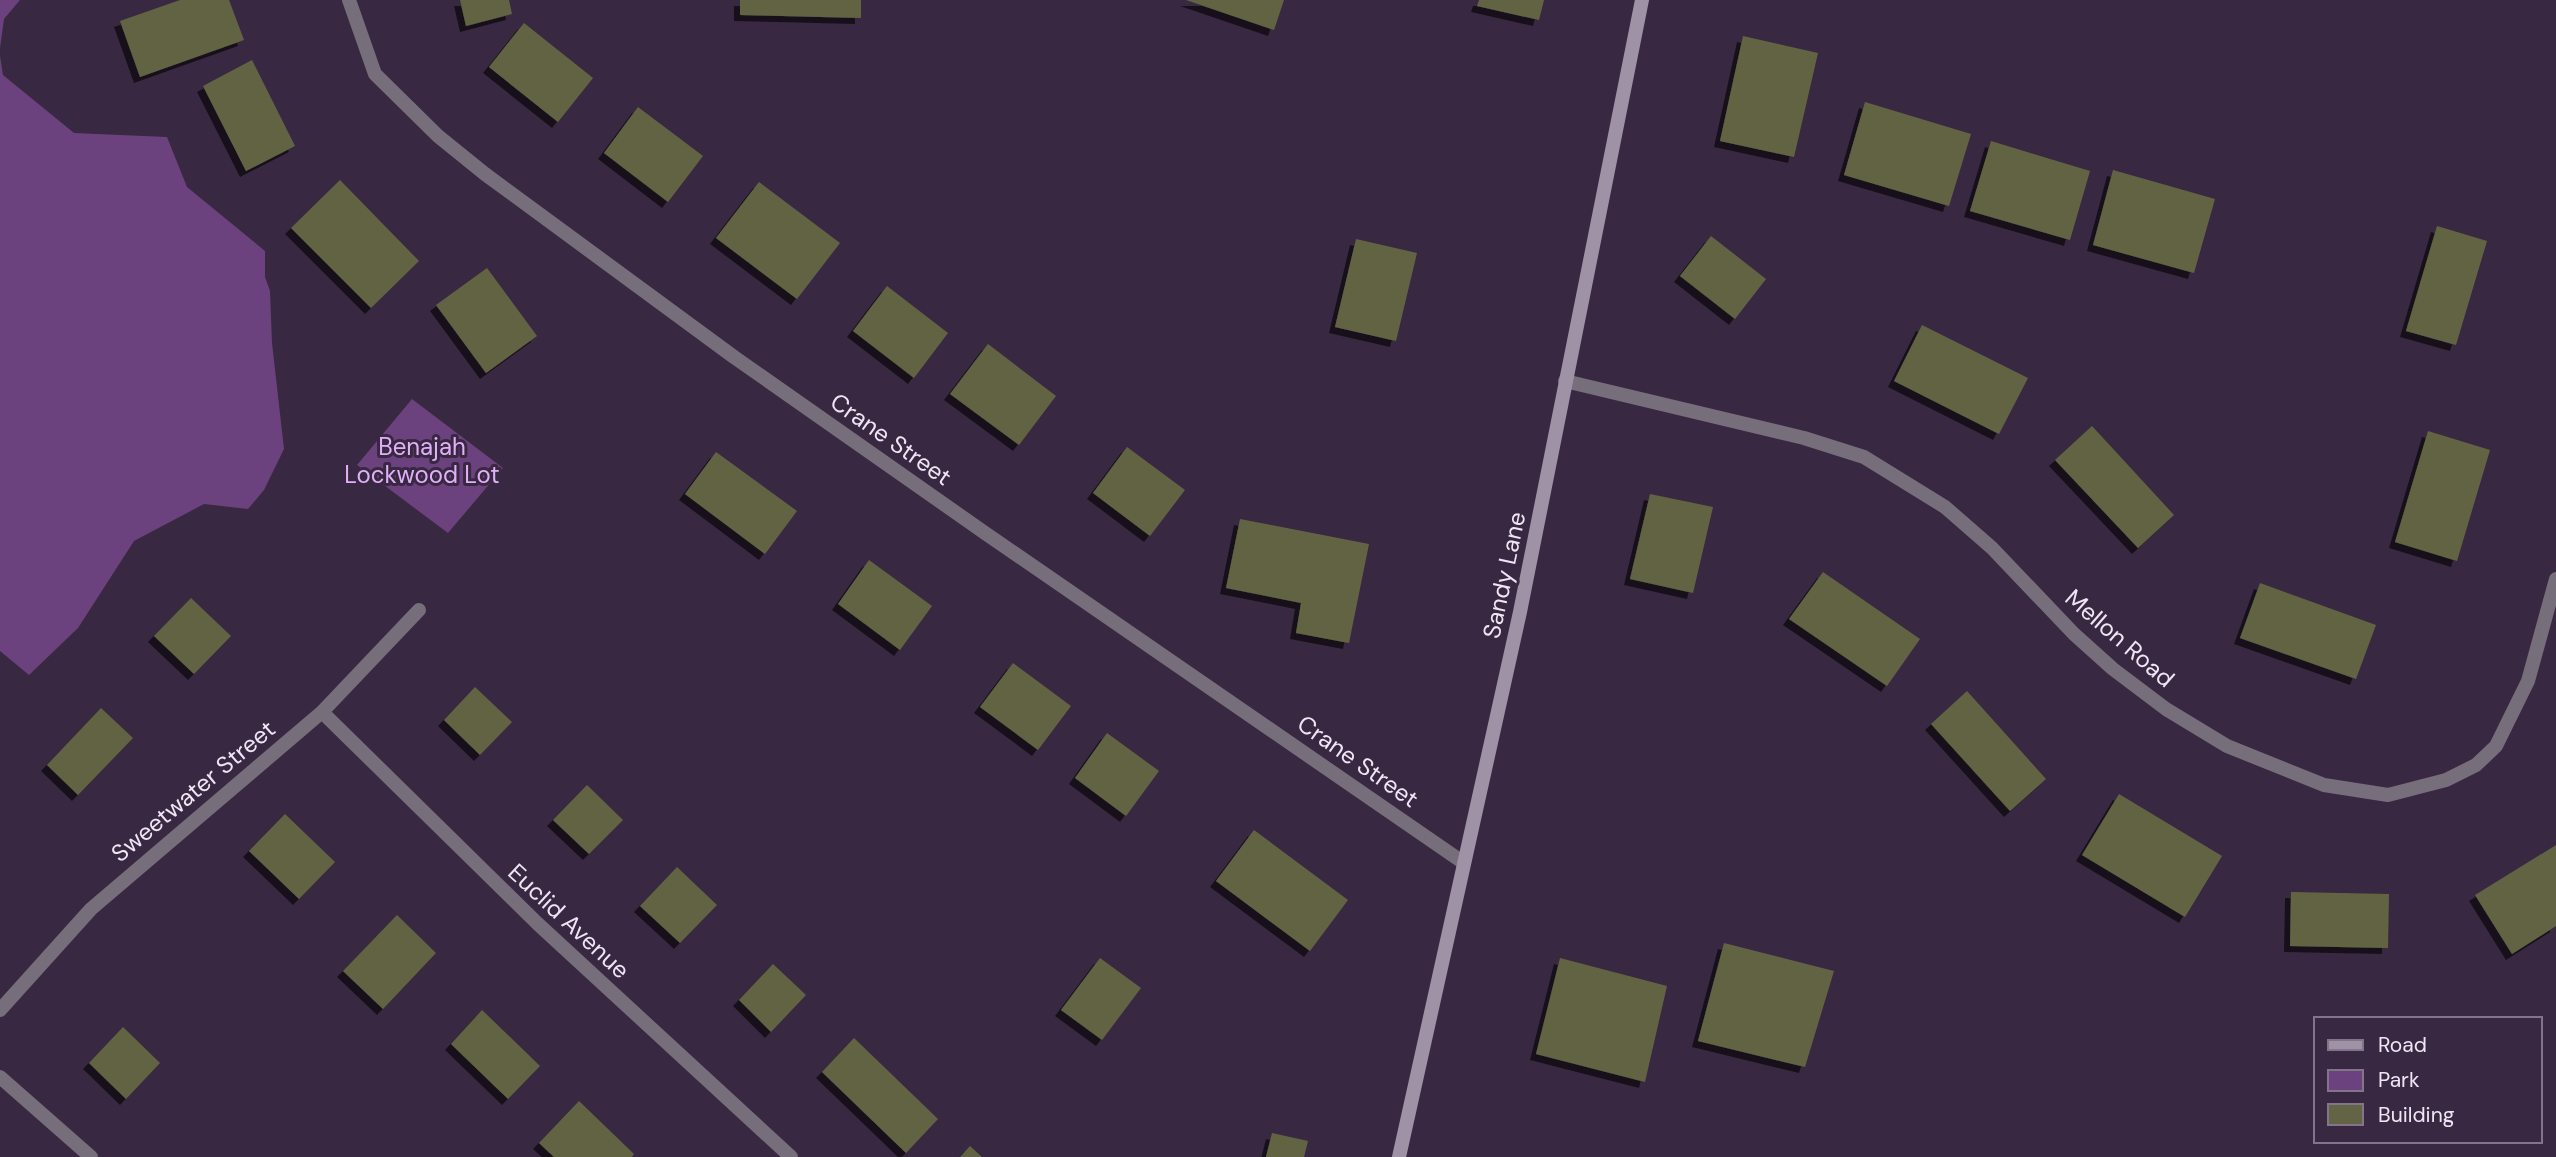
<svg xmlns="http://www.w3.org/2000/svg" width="2556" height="1157" font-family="'DM Sans',sans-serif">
	<defs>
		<filter id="shadow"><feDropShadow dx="-6" dy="6" stdDeviation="0" flood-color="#0009"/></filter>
	</defs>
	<rect width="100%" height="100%" fill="#392841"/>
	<path fill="#6b427d" d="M 0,0 L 20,0 L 4,19 L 0,48 Z
		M 0,56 L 3,75 L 74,133 L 167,137 L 187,187 L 265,251 L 265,277 L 270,291 L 272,343 L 284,449 L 264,490 L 248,509 L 204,504 L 134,541 L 78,628 L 29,675 L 0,651 Z
		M 412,399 L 503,468 L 448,533 L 357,465 Z"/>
	<path fill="#626443" filter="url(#shadow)" d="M 180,0 L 229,0 L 244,40 L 140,77 L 120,21 Z
		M 460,0 L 509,0 L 512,14 L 466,26 Z
		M 740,0 L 861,0 L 861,18 L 740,15 Z
		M 1186,0 L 1284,0 L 1274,30 Z
		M 1479,0 L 1544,0 L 1539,20 L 1477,6 Z
		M 524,23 L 593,78 L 558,122 L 489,67 Z
		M 1743,36 L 1818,53 L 1794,157 L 1720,141 Z
		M 252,60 L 295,146 L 246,171 L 203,86 Z
		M 1865,102 L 1971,134 L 1949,206 L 1844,175 Z
		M 638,107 L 703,156 L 668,202 L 604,153 Z
		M 1991,141 L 2090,171 L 2070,240 L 1970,211 Z
		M 2113,170 L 2215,199 L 2194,273 L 2093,245 Z
		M 340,180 L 419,261 L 371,308 L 291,228 Z
		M 759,182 L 840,243 L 797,299 L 716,238 Z
		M 2437,226 L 2487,241 L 2456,345 L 2406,331 Z
		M 1711,236 L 1766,279 L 1735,319 L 1680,276 Z
		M 1356,239 L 1417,253 L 1396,341 L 1335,327 Z
		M 487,268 L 537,336 L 486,373 L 436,305 Z
		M 887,286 L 948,333 L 914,378 L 853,331 Z
		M 1922,325 L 2028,378 L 1999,434 L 1894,381 Z
		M 988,344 L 1056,396 L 1019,445 L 950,394 Z
		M 2092,426 L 2174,515 L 2138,548 L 2055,460 Z
		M 2428,431 L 2490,450 L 2457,561 L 2395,542 Z
		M 1127,447 L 1185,490 L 1150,536 L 1093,493 Z
		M 716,452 L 797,511 L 765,554 L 685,494 Z
		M 1650,494 L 1713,507 L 1693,593 L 1630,579 Z
		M 1240,519 L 1369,544 L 1349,643 L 1296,633 L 1301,603 L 1226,588 Z
		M 869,560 L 932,606 L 900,650 L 838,604 Z
		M 1823,572 L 1920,639 L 1887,686 L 1789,619 Z
		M 2260,583 L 2376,625 L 2356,679 L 2240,638 Z
		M 191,598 L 231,636 L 194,674 L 154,636 Z
		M 1013,663 L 1071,706 L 1038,750 L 980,707 Z
		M 475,687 L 512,722 L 480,755 L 444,720 Z
		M 1967,691 L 2046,779 L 2010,811 L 1931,724 Z
		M 101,708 L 133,738 L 78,795 L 47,765 Z
		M 1107,733 L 1159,771 L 1126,816 L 1075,778 Z
		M 587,785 L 623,820 L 589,854 L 553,820 Z
		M 2119,794 L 2222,856 L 2185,917 L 2082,855 Z
		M 285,814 L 335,862 L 299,899 L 249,851 Z
		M 1254,830 L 1348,900 L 1310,951 L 1216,881 Z
		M 2556,845 L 2556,926 L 2512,954 L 2475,895 Z
		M 677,867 L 717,905 L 680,943 L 640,906 Z
		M 2291,892 L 2389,894 L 2388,948 L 2290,946 Z
		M 397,915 L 436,953 L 383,1009 L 343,971 Z
		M 1724,943 L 1834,971 L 1805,1067 L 1698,1041 Z
		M 1100,958 L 1141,988 L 1102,1040 L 1061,1010 Z
		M 1560,958 L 1667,986 L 1645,1082 L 1536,1054 Z
		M 773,964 L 806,995 L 771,1032 L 739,1000 Z
		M 482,1010 L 540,1066 L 508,1099 L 451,1044 Z
		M 123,1027 L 160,1063 L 126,1099 L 89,1063 Z
		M 854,1038 L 938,1119 L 906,1153 L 822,1072 Z
		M 579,1101 L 634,1154 L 632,1157 L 554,1157 L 539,1143 Z
		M 1272,1133 L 1308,1141 L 1304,1157 L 1266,1157 Z
		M 970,1146 L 982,1157 L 960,1157 Z"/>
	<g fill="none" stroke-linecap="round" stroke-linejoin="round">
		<path stroke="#776e7b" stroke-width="14" d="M 349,0 L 375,74 L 438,136 L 485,174 L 734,357 L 985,533 L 1464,863
			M 1565,381 L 1804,438 L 1864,457 L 1945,507 L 1992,548 L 2074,634 L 2113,669 L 2166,709 L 2227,746 L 2324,785 L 2388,795 L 2446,780 L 2476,765 L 2496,746 L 2528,681 L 2556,579
			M 322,712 L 538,924 L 791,1157
			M 0,1010 L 91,909 L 322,712 L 419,610
			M 0,1077 L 91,1157"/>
		<path stroke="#9f91a6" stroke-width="14" d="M 1399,1157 L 1520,612 L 1642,0"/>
	</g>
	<g text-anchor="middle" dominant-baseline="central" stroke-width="6" stroke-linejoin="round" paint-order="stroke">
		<g font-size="24" fill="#f0e5f5" stroke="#392841">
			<text transform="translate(891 439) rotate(35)">Crane Street</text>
			<text transform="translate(1504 575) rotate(-78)">Sandy Lane</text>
			<text transform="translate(2120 638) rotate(41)">Mellon Road</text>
			<text transform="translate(1358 761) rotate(35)">Crane Street</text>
			<text transform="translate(193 791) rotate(-40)">Sweetwater Street</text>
			<text transform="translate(569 921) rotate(43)">Euclid Avenue</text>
		</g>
		<g font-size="24" fill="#e1b0f8" stroke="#392841">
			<text x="422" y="446">Benajah<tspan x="422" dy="28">Lockwood Lot</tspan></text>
		</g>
	</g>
	<rect x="2314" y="1017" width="228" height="126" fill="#392841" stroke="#827489" stroke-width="2"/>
	<rect x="2328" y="1040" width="35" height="10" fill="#9f91a6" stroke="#827489" stroke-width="2"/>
	<text x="2378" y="1052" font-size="21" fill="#f0e5f5">Road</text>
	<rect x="2328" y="1070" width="35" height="21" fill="#6b427d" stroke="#827489" stroke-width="2"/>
	<text x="2378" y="1087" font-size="21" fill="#f0e5f5">Park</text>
	<rect x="2328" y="1104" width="35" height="21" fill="#626443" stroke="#827489" stroke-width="2"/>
	<text x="2378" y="1122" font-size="21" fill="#f0e5f5">Building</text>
</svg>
